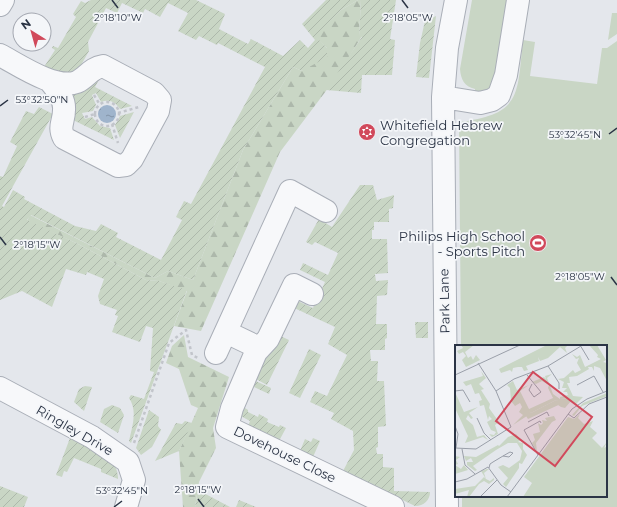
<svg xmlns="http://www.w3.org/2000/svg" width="617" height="507" font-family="Montserrat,sans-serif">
	<defs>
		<pattern id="forest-firs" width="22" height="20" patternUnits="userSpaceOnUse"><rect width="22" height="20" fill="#c9d6c5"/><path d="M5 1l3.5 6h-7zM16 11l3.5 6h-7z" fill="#adb8ab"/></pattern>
		<pattern id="garden-furrows" width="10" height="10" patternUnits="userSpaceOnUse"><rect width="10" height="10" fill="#c9d6c5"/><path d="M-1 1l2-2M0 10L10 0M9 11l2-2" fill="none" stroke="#adb8ab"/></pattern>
		<pattern id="water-ripples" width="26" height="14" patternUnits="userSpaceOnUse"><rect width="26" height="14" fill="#9fb4cc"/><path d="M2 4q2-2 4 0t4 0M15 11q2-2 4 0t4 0" fill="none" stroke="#8293a7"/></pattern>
	</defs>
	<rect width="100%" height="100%" fill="#e4e7ec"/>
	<path fill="#c9d6c5" d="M 472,0 L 510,0 L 499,77 L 490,90 L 475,94 L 475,89 C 464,86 461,80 460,69 Z
		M 612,13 L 617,13 L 617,34 L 608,40 Z
		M 523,40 L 535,42 L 530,76 L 597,84 L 602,48 L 607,48 L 617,41 L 617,507 L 462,507 L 462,496 L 606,496 L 606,346 L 461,346 L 459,122 C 522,114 517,95 523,40 Z"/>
	<path fill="url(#forest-firs)" d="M 358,0 L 361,0 L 359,36 L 362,36 L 338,75 L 280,152 L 201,331 L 174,326 L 187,291 L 159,281 L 146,280 L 76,243 L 27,221 L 30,215 L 155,278 L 168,271 L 193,280 L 243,150 L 293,67 L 302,71 L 327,48 L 314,36 L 341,10 Z
		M 184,335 L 188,357 L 229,377 L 213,428 L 216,448 L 199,482 L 195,507 L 183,507 L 179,451 L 198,408 L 191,405 L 179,369 L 166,363 L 172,346 Z"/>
	<path fill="url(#garden-furrows)" d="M 91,0 L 196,0 L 225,14 L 219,29 L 248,44 L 251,39 L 283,56 L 300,40 L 308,48 L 315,40 L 302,24 L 326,0 L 358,0 L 341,10 L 315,36 L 327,48 L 327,57 L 302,71 L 293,67 L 243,150 L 193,280 L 168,271 L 155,278 L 31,215 L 27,220 L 76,243 L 146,280 L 159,281 L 187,290 L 131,443 L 129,441 C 132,427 138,411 129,398 L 131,395 L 144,399 L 154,372 L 150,371 L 153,328 L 146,326 L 140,342 L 112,332 L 118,316 L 115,315 L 117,310 L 100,304 L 98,296 L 104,279 L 87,272 L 86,275 L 66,269 L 52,307 L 22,291 L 0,300 L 0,176 L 3,177 L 17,146 L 10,142 L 26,111 L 34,114 L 39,107 L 53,114 L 2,206 L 4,207 L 13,190 L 25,197 L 24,199 L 75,226 L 96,231 L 101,224 L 118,233 L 116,237 L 161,260 L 182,220 L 176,217 L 184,201 L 191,204 L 265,67 L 218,43 L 217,45 L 199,36 L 196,40 L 178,31 L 188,13 L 168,3 L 160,17 L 145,9 L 143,13 L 122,3 L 117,13 L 106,8 L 88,42 L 89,51 L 80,67 L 73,72 L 60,74 L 44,67 L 55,50 L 52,48 L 53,46 L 58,48 L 76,17 L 73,14 L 81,1 L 85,3 Z
		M 361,0 L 396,0 L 390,39 L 395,40 L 392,75 L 362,75 L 361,93 L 326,90 L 362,37 L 359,36 Z
		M 436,16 L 429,78 L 416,77 L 420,43 L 425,21 Z
		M 101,76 L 95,87 L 132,106 L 120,109 C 115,102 110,99 101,102 L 96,93 L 92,95 L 96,105 L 93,111 L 82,113 L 85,119 L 92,117 L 100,126 L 110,128 L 114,140 L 73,120 L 69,92 Z
		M 134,112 L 120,138 L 115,125 L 120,116 Z
		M 360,185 L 373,185 L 377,200 L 394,195 L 393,208 L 389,209 L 389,222 L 374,222 L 374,230 L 372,230 L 372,239 L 387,239 L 388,273 L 375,274 L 376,281 L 388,280 L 387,295 L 377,296 L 376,324 L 387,324 L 387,338 L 385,339 L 385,350 L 370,350 L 371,361 L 378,361 L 377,381 L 384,381 L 386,426 L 378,427 L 378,447 L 376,448 L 377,454 L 383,454 L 383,467 L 394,468 L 394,491 L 430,492 C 430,500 424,506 415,506 L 343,471 L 354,450 L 353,431 L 331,419 L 334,413 L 310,402 L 315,391 L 327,396 L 347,355 L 328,344 L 335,327 L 290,306 L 291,298 L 313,308 L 325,282 L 300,270 L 303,263 L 328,275 L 338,253 L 315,242 L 312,245 L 306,242 L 319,219 L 332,227 Z
		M 415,322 L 428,322 L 428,338 L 416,338 Z
		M 274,333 L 289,340 L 267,385 L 254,378 Z
		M 309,349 L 321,355 L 300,398 L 289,393 Z
		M 247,377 L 271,388 L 269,394 L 252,386 L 242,406 L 248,410 L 248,412 L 258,417 L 259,414 L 268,419 L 267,422 L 279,427 L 280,425 L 286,428 L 279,441 L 248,426 L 250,421 L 237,414 Z
		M 85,386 L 92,387 L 84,411 L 74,402 L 79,389 Z
		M 112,405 L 120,408 L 124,415 L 118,433 L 100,422 L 104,409 Z
		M 149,410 L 159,417 L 158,426 L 161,430 L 152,447 L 141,455 L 136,448 Z
		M 185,421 L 192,423 L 179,451 L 155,461 L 176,423 L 182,424 Z
		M 70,438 C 88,447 119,455 118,479 L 101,472 L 101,469 L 74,458 L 67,472 L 64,471 L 62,477 L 56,475 Z
		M 313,438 L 320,441 L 313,457 L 300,451 L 305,439 L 311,442 Z
		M 0,486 L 28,497 L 24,507 L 0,507 Z
		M 198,490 L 230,507 L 195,507 Z
		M 239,500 L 256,507 L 236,507 Z"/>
	<path fill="url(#water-ripples)" d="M98 114a9 9 0 1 1 18 0a9 9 0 1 1-18 0Z"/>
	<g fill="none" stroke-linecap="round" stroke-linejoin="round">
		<g stroke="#a9aeb7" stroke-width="24">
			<path id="minor" d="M 0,5 L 3,0
				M 0,55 C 19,65 55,90 77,82 C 87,77 91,68 103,66 L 154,93 L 160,100 L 158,111 L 132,159 L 126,165 L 118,166 L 64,138 C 58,126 64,122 64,110 C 65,98 56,89 50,81
				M 443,97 L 480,103 L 492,100 L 499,95 L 506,75 L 518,0
				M 312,294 L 294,285 L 268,339 L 256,352 L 232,408 L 227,427 L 393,507
				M 226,332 L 251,344 L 256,352
				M 216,353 L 290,191 L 326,211
				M 0,388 L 92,437 L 128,462 L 134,480 L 126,507
				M 447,507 L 443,97 L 447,48 L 456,0"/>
		</g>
		<path stroke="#c2c5cb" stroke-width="2.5" stroke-dasharray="3 3" stroke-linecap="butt" d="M 94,95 L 100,105
			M95 114a12 12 0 1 1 24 0a12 12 0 1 1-24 0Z
			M 118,113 L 139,107
			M 85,117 L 95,114
			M 112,124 L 118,143
			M 134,443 L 169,343 L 186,330 L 192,355 L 198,358"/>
		<use href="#minor" stroke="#f7f8fa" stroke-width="22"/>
	</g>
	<path fill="none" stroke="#2b3445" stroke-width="1.5" d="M 112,0 L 118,8M 402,0 L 408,8M 0,106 L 8,100M 609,134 L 617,128M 0,237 L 6,245M 611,277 L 617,285M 198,499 L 204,507M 114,507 L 122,501"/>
	<defs>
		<g id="synagogue-disc" transform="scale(0.9)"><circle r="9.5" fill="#d1495b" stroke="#f4f6f9"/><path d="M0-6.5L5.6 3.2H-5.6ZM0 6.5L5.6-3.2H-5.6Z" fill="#fff"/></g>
		<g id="stadium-disc" transform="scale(0.9)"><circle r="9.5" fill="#d1495b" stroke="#f4f6f9"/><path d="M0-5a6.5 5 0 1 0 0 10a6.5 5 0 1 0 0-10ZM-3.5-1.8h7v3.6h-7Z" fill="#fff"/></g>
	</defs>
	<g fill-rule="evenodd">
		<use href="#synagogue-disc" x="367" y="132"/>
		<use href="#stadium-disc" x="538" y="243"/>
	</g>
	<g text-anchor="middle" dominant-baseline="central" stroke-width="3.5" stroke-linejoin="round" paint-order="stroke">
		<g font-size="13" fill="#2b3445" stroke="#f4f6f9" text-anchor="start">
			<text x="380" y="125">Whitefield Hebrew<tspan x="380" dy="15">Congregation</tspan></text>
			<text x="525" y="236" text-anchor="end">Philips High School<tspan x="525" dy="15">- Sports Pitch</tspan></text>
		</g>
		<g font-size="13" fill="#2b3445" stroke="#f4f6f9">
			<text transform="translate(444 301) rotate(-91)">Park Lane</text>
			<text transform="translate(75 430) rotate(30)">Ringley Drive</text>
			<text transform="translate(285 454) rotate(26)">Dovehouse Close</text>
		</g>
	</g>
	<g transform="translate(455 345)">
		<rect width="152" height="152" fill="#e4e7ec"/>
		<path d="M 152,48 L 152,51 L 127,61 L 119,71 L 117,70 L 128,58 ZM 125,69 L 123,73 L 129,79 L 138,76 L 135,82 L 142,88 L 137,93 L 147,103 L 152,97 L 149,103 L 152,105 L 152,152 L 68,152 L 77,138 L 69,132 L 113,72 L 119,74 Z" fill="#c9d6c5"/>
		<path d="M 64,51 L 76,68 L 101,55 L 105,56 L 105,54 L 113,53 L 110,57 L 73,74 L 71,71 L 74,69 ZM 152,102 L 152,117 L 123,152 L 119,152 L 149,113 L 151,107 L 147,103 ZM 82,132 L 109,152 L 93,152 L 91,145 L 80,135 Z" fill="#c9d6c5"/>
		<path d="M 6,0 L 19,0 L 10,7 L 13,13 L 16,11 L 18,15 L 21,10 L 25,15 L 11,22 L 7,15 L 11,11 L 8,7 L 4,9 L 2,6 L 8,3 ZM 92,0 L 113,0 L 110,3 L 112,8 L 105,2 L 93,13 L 85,16 L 83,12 L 84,16 L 71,21 L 73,25 L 69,26 L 67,22 L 63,22 L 58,23 L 57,27 L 55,25 L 46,28 L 44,24 ZM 134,0 L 142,0 L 151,15 L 148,17 L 152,18 L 152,36 L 145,23 L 139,21 L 139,26 L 137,22 L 133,22 L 134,24 L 122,31 L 114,32 L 115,38 L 112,38 L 118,51 L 128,52 L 121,59 L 116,56 L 110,63 L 106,62 L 103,60 L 112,53 L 106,54 L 105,57 L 101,55 L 76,68 L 73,65 L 75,69 L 58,80 L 68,70 L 64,67 L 67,62 L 65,58 L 60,61 L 56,56 L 55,43 L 52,40 L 58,36 L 62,45 L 74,40 L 65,46 L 74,64 L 98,53 L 93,43 L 94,40 L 87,36 L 81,39 L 77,37 L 89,32 L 91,34 L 90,31 L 97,29 L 92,33 L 98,49 L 105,54 L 105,52 L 113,50 L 112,47 L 108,47 L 112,43 L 107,43 L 109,37 L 103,34 L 109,33 L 118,25 L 120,28 L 126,25 L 122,18 L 124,13 L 121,14 L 117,9 L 122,12 L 125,10 L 130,22 L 146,14 L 142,12 L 143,10 ZM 26,26 L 31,33 L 24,39 L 29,44 L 26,45 L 35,59 L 34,63 L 44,77 L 40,80 L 43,89 L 37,92 L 34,89 L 39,90 L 41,87 L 36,85 L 32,77 L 37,74 L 34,71 L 33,75 L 29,60 L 25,61 L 24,56 L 27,55 L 24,48 L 20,49 L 16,39 L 11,41 L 8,37 L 28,31 ZM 0,47 L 9,67 L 23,62 L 14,68 L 18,73 L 16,74 L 13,70 L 11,74 L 18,80 L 22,92 L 29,90 L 33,95 L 28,92 L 10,98 L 13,91 L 0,63 ZM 99,71 L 101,75 L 97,77 L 81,98 L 82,107 L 77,98 L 80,95 L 78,89 L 85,87 L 83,78 L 86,80 L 88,78 L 87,75 L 92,76 L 90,73 ZM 61,89 L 66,95 L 63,97 L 68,98 L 68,104 L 72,110 L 67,119 L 64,118 L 64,123 L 51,142 L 48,139 L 53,133 L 43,122 L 48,120 L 54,123 L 65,115 L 67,106 L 62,98 L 53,98 L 41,105 L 18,121 L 22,125 L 20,126 L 12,120 L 12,117 L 18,117 L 16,113 L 11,116 L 9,111 L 21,112 L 43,100 L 44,101 L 53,92 ZM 0,111 L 5,112 L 1,115 L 3,119 L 0,120 L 6,124 L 9,120 L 13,125 L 0,129 ZM 32,124 L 34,124 L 29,128 L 31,134 L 35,136 L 39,133 L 39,135 L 34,139 L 29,136 L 24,139 L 14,152 L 12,152 L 14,145 L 0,149 L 0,144 L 20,141 L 29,132 L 31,134 L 26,126 Z" fill="#c9d6c5"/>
		<path fill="none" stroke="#9a9fa9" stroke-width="1" d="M 125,0 L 134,15M 93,21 L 104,38 L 104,44M 0,30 L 65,0M 72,30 L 86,47 L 79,52 L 74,45 L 77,39M 122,40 L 139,31 L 148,47M 0,46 L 8,45 L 15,57M 41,46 L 59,34 L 93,21 L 126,1M 113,69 L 119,73 L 134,59 L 152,52M 22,73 L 29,88 L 36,95M 73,77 L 92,67 L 94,71M 0,81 L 3,89 L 1,103M 0,103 L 21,104 L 56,82 L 41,46 L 23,18M 7,104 L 10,120 L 20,129M 83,110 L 69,85 L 85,76 L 86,78M 34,123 L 35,119 L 38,117 L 48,111 L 55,107 L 58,108 L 54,112 L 48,111M 0,137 L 12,134 L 33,122 L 46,140 L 56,147M 25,152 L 42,135M 52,152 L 117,64 L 132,54 L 152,46"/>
		<path fill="#d1495b" fill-opacity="0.15" stroke="#d1495b" stroke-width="2" d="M 78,27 L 137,72 L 100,121 L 41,76 Z"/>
		<rect width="152" height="152" fill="none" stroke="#2b3445" stroke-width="2"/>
	</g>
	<g font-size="10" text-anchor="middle" fill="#2b3445" stroke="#f4f6f9" stroke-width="3.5" stroke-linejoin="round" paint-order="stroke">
		<text x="118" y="21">2°18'10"W</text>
		<text x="408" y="21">2°18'05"W</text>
		<text x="42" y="103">53°32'50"N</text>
		<text x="575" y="138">53°32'45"N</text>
		<text x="37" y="248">2°18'15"W</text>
		<text x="580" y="280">2°18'05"W</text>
		<text x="198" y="493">2°18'15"W</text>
		<text x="122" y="494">53°32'45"N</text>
	</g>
	<g transform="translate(32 32) rotate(323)"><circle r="19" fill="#f4f6f9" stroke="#a4a8b1"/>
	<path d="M0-3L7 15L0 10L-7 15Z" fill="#d1495b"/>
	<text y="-6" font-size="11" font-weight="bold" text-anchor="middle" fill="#2b3445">N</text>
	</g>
</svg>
